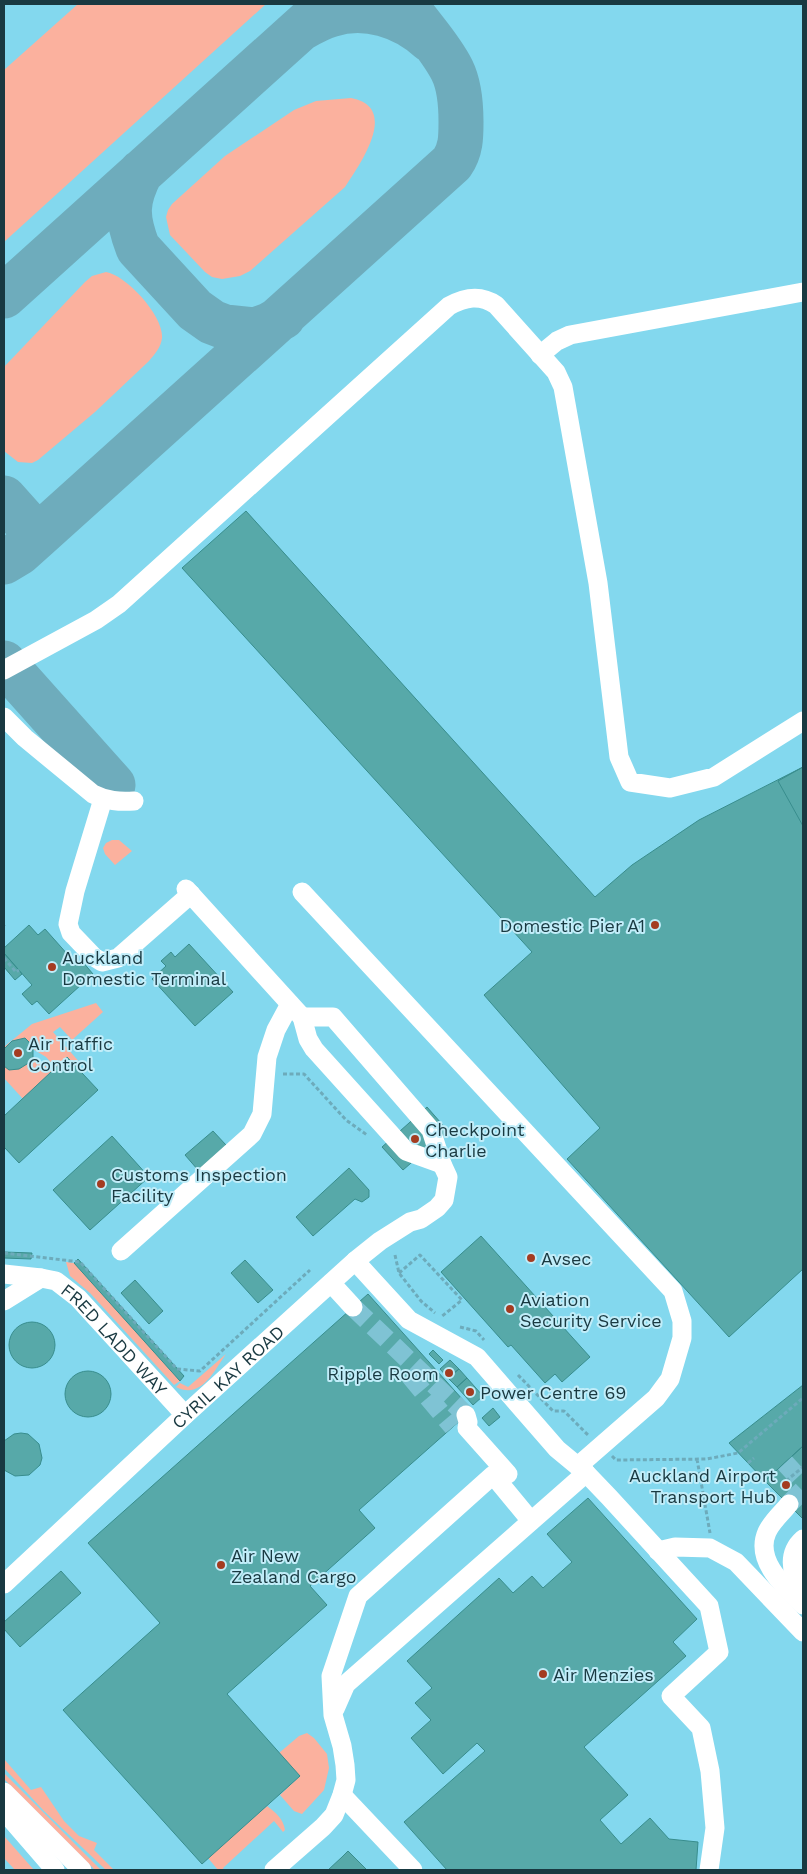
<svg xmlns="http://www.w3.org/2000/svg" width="807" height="1874" font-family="'Work Sans',sans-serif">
	<rect width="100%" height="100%" fill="#98e5f9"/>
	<path fill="#83d8ee" d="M 4,4 L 803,4 L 803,1870 L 4,1870 Z"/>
	<path fill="#fbb19e" d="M 78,4 L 266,4 L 4,242 L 4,70 Z
		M 351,98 C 400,107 361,163 345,187 L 250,271 L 240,276 L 222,279 L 212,277 L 205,272 L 170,235 L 166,217 L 168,210 L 172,204 L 225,156 L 294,110 L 316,101 Z
		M 106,272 C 126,275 164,316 162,338 C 161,347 155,354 149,361 L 95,412 L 38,460 L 32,463 L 18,462 L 4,451 L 4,367 L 85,282 L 92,276 Z
		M 112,840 L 119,840 L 132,851 L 115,865 L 105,854 L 103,848 L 106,843 Z
		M 96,1003 L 103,1012 L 72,1040 L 60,1027 L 53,1032 L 81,1064 L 76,1067 L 67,1057 L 56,1068 L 46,1057 L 33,1049 L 29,1042 L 25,1038 L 13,1042 L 4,1052 L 4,1047 L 32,1024 Z
		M 33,1057 L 38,1059 L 52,1072 L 23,1099 L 4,1078 L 4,1066 C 16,1074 25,1066 33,1057 Z
		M 66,1262 L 74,1263 L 180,1381 L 174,1385 L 90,1293 L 70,1276 Z
		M 226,1354 C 214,1371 201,1400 176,1387 L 180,1383 L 188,1387 Z
		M 307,1733 L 314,1738 L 327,1754 L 329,1768 L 324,1790 L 302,1814 L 294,1811 L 280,1795 L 300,1776 L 279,1753 L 299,1736 Z
		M 4,1759 L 31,1790 L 41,1787 L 64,1821 L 79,1836 L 97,1843 L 94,1850 L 114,1870 L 106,1870 L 44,1811 L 4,1768 Z
		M 4,1773 L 101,1870 L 95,1870 L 4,1779 Z
		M 267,1806 C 276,1813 283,1818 285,1830 L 283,1832 L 274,1821 L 223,1868 L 224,1870 L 218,1870 L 208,1858 Z
		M 4,1836 L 34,1870 L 15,1870 L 4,1858 Z"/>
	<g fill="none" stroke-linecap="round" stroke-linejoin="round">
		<path stroke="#6eacbc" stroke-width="45" d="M 302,28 C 311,23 320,18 330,15 C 365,3 404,16 430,40
			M 141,172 C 126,201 126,217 138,248 L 195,310 L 212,322 L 225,327 L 255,330 L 269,325 L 283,317
			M 4,296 L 328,4
			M 4,498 L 38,536
			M 4,562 L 19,553 L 38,536 L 452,163 C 461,150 461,137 461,122 C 461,105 460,86 452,70 C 440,46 420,26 405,4
			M 4,663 L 113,785"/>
	</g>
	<path fill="#57a9a9" stroke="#388d8d" d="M 246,511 L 595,897 L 632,865 L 699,820 L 803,767 L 803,1269 L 729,1337 L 567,1159 L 600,1128 L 484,995 L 532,952 L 182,568 Z
		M 803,767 L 803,826 L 778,781 Z
		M 29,925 L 38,935 L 45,929 L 77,965 L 82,961 L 93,974 L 49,1014 L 37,1001 L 32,1005 L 22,994 L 32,985 L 4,953 L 4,948 Z
		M 189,944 L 233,992 L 195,1026 L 152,979 L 166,966 L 161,961 L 171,952 L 175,957 Z
		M 4,953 L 22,974 L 15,980 L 4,967 Z
		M 25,1038 L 29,1042 L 33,1049 L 33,1057 L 27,1064 L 19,1069 L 9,1070 L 4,1066 L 4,1049 L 12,1041 Z
		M 67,1057 L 98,1090 L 19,1163 L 5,1148 L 4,1150 L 4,1116 Z
		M 427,1107 L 448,1131 L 403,1170 L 382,1147 Z
		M 213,1131 L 226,1145 L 198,1170 L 185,1155 Z
		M 112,1136 L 149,1177 L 90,1230 L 53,1190 Z
		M 349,1168 L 369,1190 L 369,1197 L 362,1202 L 355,1199 L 313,1236 L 296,1217 Z
		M 481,1236 L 590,1357 L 562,1382 L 555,1374 L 545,1383 L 511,1345 L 508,1347 L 441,1272 Z
		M 4,1252 L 32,1253 L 31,1259 L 4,1258 Z
		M 78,1259 L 184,1376 L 180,1381 L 74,1263 Z
		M 245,1260 L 273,1290 L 258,1303 L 231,1273 Z
		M 135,1280 L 163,1311 L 149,1324 L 121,1293 Z
		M 368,1294 L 472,1410 L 359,1510 L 375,1528 L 310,1586 L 327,1605 L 227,1694 L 300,1776 L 202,1864 L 63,1710 L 160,1623 L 88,1543 Z
		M9 1345a23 23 0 1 1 46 0a23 23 0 1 1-46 0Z
		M 433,1350 L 443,1360 L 439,1364 L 429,1354 Z
		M 450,1360 L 459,1369 L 448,1378 L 440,1369 Z
		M 459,1369 L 467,1378 L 457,1387 L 448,1378 Z
		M65 1394a23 23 0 1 1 46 0a23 23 0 1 1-46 0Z
		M 467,1378 L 483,1396 L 473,1405 L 457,1387 Z
		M 803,1385 L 803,1446 L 765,1481 L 729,1443 Z
		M 493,1408 L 500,1417 L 489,1426 L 482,1418 Z
		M 21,1433 L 28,1434 L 39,1444 L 42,1458 L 40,1465 L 29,1475 L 15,1476 L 4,1470 L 4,1441 L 14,1434 Z
		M 803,1446 L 803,1519 L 765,1481 Z
		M 588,1498 L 697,1619 L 673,1642 L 686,1656 L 584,1747 L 628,1795 L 600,1820 L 621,1844 L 650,1818 L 669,1839 L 698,1842 L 696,1870 L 447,1870 L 404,1822 L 485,1751 L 477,1743 L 443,1774 L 411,1738 L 431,1720 L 415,1703 L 432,1688 L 407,1661 L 499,1578 L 513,1593 L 532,1576 L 543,1588 L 572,1562 L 547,1534 Z
		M 61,1571 L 81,1593 L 20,1647 L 4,1629 L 4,1622 Z
		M 348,1851 L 367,1870 L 328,1870 L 342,1857 Z"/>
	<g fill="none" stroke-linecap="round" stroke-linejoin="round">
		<path stroke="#7fc3d4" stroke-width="19" stroke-dasharray="19 9" stroke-linecap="butt" d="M 353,1307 L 466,1415
			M 410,1376 L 453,1427
			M 785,1463 L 798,1477 L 803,1480
			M 789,1504 L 803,1490"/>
		<path stroke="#6dabbb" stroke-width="3" stroke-dasharray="4 2.5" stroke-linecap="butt" d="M 4,925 L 4,926
			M 4,958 L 16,972 L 19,970
			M 283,1074 L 304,1074 L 346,1120 L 367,1135
			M 4,1253 L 80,1262 L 177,1369 L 200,1371 L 310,1270
			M 395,1255 L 399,1273 L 421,1301 L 435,1313
			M 399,1273 L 420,1255 L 462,1300 L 441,1317
			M 460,1327 L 476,1331 L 484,1340
			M 518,1375 L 553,1411 L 564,1411 L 589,1436
			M 612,1456 L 616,1460 L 707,1459 L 738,1453 L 803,1398
			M 697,1459 L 710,1533
			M 748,1463 L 754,1458
			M 781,1485 L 803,1467"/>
		<g stroke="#fff" stroke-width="19">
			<path d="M 540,355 L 557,341 L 570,335 L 803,292"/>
			<path d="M 4,670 L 96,620 L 119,604 L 449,306 C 465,297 480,294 496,305 L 556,372 L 563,387 L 598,583 L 619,757 L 630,782 L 670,788 L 714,777 L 803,721"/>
			<path d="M 4,717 L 25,738 L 93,794 C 107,801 119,802 134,801"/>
			<path d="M 103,799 L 75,891 L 68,924 L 71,933 L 94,957 L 102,962 L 118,958 L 191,894"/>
			<path d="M 186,889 L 302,1017 L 308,1039 L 314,1049 L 406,1151 L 442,1164"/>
			<path d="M 302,892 L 673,1291 L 682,1321 L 682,1338 L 670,1379 L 656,1398 L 578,1466"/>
			<path d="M 121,1251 L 252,1134 L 262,1114 L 267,1057 L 276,1030 L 290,1004"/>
			<path d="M 355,1261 L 409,1320 L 477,1357 L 557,1449 L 586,1473 L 609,1497 L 709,1606 L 719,1652 L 671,1696 L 701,1728 L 710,1771 L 715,1828 L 709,1870"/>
			<path id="s1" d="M 4,1274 L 41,1278 L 56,1281 L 78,1298 L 185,1415"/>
			<path d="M 331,1283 L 353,1307"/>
			<path d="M 4,1301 L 41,1278"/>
			<path d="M 466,1415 L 468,1422 L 467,1428 L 508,1474 L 496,1475"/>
			<path d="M 789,1504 C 782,1513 772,1521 767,1532 C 754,1561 786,1588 803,1605"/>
			<path d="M 803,1539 C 785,1555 793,1578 803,1596"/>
			<path d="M 658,1551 L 675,1547 L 710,1548 L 736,1562 L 803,1632"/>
			<path id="s2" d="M 4,1584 L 185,1415 L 355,1261 L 380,1241 L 410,1222 L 421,1219 L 437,1208 L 444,1200 L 448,1177 L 442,1164 L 431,1130 L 333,1017 L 302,1017"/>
			<path d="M 335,1709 L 346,1684 L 586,1473"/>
			<path d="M 4,1792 L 82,1870"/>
			<path d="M 342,1795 L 413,1870"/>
			<path d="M 4,1811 L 55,1870"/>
			<path d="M 274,1870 L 323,1827 L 334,1815 L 342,1795 L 346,1780 L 345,1765 L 342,1746 L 333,1715 L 331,1676 L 358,1596 L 493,1475 L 531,1521"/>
		</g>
	</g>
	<g fill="#a43c21" stroke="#c1edf9" stroke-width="2">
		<circle cx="655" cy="925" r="5"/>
		<circle cx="52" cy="967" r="5"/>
		<circle cx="18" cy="1053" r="5"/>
		<circle cx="415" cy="1139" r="5"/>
		<circle cx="101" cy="1184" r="5"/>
		<circle cx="531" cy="1258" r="5"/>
		<circle cx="510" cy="1309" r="5"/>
		<circle cx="449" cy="1373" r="5"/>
		<circle cx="470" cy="1392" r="5"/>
		<circle cx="786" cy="1485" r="5"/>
		<circle cx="221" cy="1565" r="5"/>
		<circle cx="543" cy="1674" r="5"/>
	</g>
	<g text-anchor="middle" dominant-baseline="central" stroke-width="4" stroke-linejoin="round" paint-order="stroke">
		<g font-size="18" fill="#193941" stroke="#c1edf9" text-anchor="start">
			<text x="645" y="925" text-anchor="end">Domestic Pier A1</text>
			<text x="62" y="957">Auckland<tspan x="62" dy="21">Domestic Terminal</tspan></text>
			<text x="28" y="1043">Air Traffic<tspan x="28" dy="21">Control</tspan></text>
			<text x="425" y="1129">Checkpoint<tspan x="425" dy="21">Charlie</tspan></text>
			<text x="111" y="1174">Customs Inspection<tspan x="111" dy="21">Facility</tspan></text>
			<text x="541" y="1258">Avsec</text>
			<text x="520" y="1299">Aviation<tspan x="520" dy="21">Security Service</tspan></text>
			<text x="439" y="1373" text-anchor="end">Ripple Room</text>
			<text x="480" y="1392">Power Centre 69</text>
			<text x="776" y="1475" text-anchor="end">Auckland Airport<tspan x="776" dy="21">Transport Hub</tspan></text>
			<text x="231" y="1555">Air New<tspan x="231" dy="21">Zealand Cargo</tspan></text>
			<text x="553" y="1674">Air Menzies</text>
		</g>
		<g font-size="18" fill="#193941" stroke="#c1edf9">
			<text stroke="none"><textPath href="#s1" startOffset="135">FRED LADD WAY</textPath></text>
			<text stroke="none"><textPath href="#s2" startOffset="305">CYRIL KAY ROAD</textPath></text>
		</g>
	</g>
	<rect width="807" height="1874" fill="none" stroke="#193941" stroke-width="10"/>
</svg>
